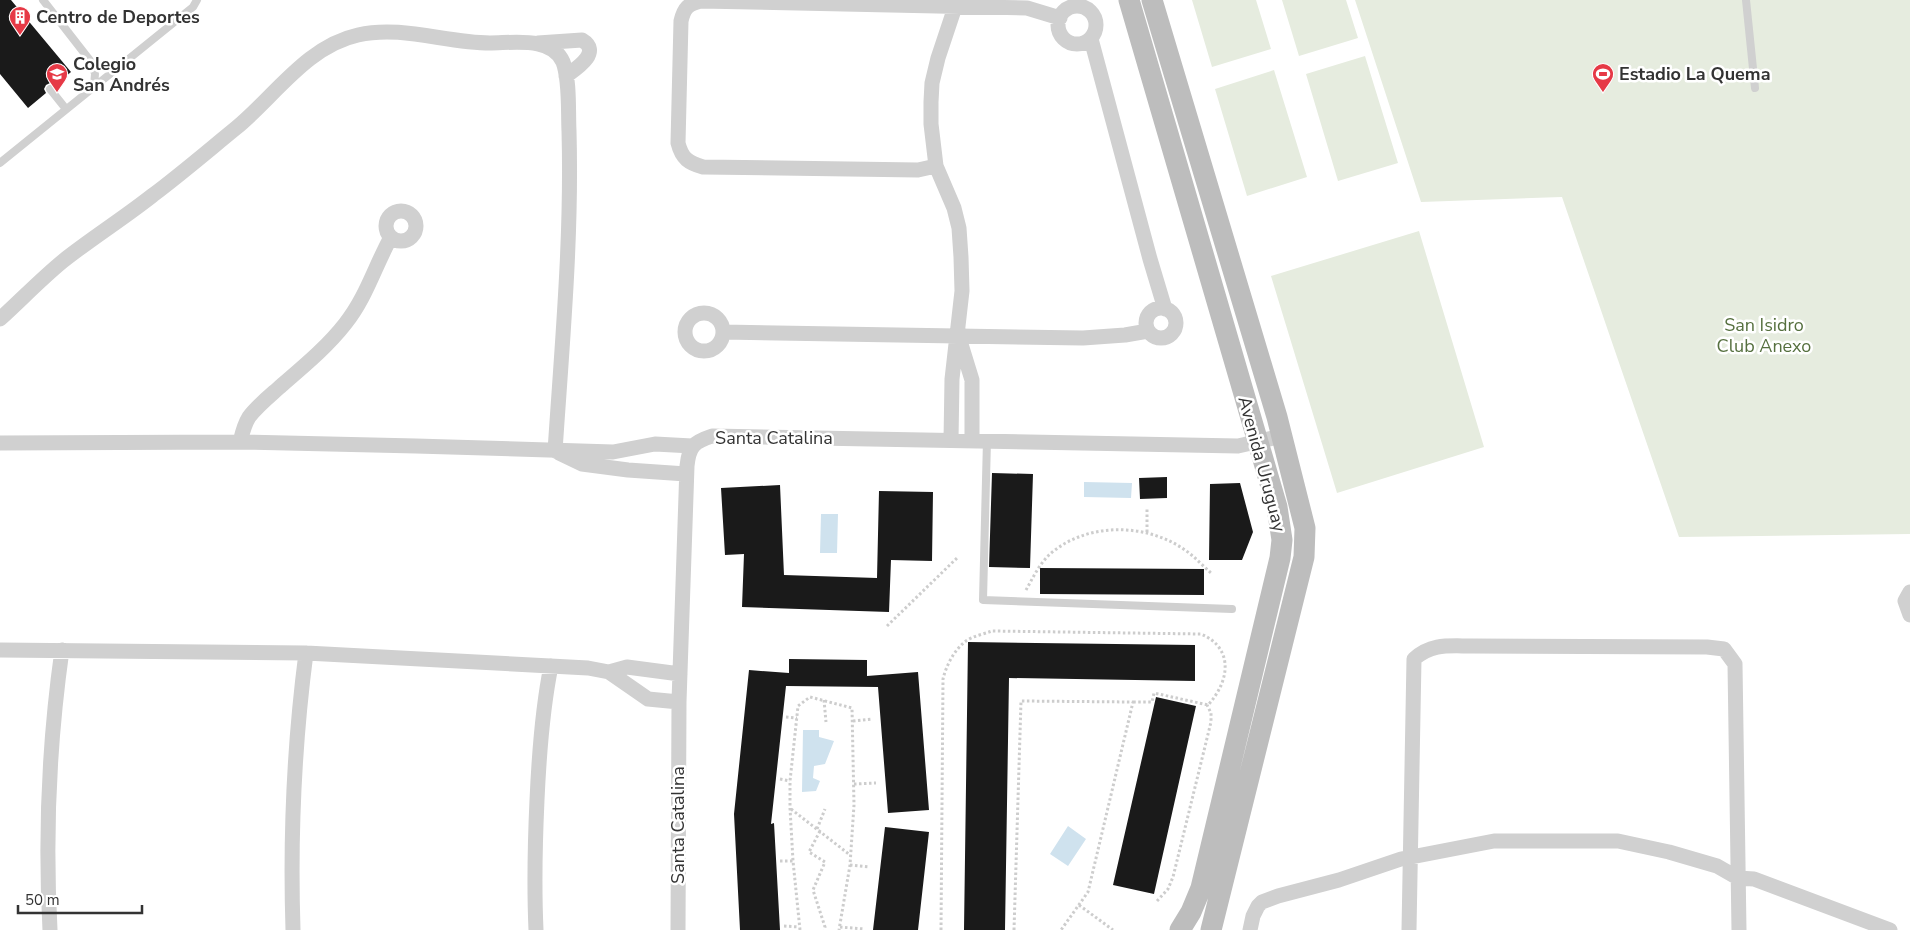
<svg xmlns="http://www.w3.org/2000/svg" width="1910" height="930" font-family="'Nunito Sans',sans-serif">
	<rect width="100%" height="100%" fill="#fff"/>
	<path fill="#e6ecdf" d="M 1192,0 L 1256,0 L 1271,49 L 1212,67 Z
		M 1282,0 L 1346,0 L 1358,38 L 1299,56 Z
		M 1355,0 L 1910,0 L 1910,534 L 1679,537 L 1562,197 L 1421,202 Z
		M 1365,56 L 1398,163 L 1338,181 L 1306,74 Z
		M 1274,70 L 1307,177 L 1247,196 L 1215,89 Z
		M 1419,231 L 1484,447 L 1337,493 L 1271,276 Z"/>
	<path fill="#cfe2ee" d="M 1084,482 L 1132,483 L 1131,498 L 1084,497 Z
		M 821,514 L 838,514 L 837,553 L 820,553 Z
		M 803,730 L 819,730 L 819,737 L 834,741 L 825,764 L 814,766 L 813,778 L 820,781 L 816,791 L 802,792 Z
		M 1068,826 L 1086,839 L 1068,866 L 1050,854 Z"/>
	<path fill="#1a1a1a" d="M 0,0 L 11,0 L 71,72 L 54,86 L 50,83 L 46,85 L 44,89 L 46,93 L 28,108 L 0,74 Z
		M 992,473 L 1033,474 L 1030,568 L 989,567 Z
		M 1167,477 L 1167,498 L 1140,499 L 1139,478 Z
		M 1240,483 L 1253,532 L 1242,560 L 1209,560 L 1210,484 Z
		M 780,485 L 784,575 L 877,578 L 879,491 L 933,492 L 932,561 L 891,560 L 889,612 L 742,607 L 744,554 L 725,555 L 721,488 Z
		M 1040,568 L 1204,569 L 1204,595 L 1040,594 Z
		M 968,642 L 1195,645 L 1195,681 L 1009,678 L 1005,930 L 964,930 Z
		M 789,659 L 867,660 L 867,676 L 918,672 L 929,810 L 888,813 L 878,687 L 786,686 L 771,824 L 774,823 L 780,930 L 740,930 L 734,814 L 749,670 L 789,673 Z
		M 1156,697 L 1196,706 L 1154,894 L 1113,885 Z
		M 885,827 L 929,832 L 918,930 L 873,930 Z"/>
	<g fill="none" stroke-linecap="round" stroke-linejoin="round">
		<path stroke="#cdcdcd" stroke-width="3" stroke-dasharray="2.5 2.5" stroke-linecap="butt" d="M 1147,532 L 1147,508
			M 1026,590 C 1034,576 1041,560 1055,550 C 1092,522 1148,524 1185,550 C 1195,557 1203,566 1211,573
			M 887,626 L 957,558
			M 824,700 L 826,722
			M 786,717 L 797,718
			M 853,721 L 872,719
			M 780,779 L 790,781
			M 854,784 L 876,783
			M 791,809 L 850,855
			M 817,829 L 825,809
			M 820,831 L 809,852 L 825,862 L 813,890 L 825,927 L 824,930
			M 780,861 L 793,861
			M 850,865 L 869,867
			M 1157,901 L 1168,889 L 1173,877 L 1211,722 L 1211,713 L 1207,705
			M 1079,905 L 1113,930
			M 784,926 L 799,927
			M 840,927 L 864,929
			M 800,930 L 793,861 L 790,808 L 790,781 L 798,706 L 810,697 L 852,708 L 854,805 L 850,865 L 839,930
			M 941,930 L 943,679 C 946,666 954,650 966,641 C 973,636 984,634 992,631 L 1201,634 C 1234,648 1230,681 1208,705 L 1154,693 L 1152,702 L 1133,702
			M 1014,930 L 1021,701 L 1133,702 L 1088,892 L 1061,930"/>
		<path stroke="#d0d0d0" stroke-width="8" d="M 43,0 L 92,63 L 95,74 L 94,86
			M 1746,0 L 1755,88
			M 50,89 L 66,109
			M 0,163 L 193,7 L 197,0
			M 987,440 L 983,600 L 1232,609"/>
		<path stroke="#d0d0d0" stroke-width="15" d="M1058 25a19 19 0 1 1 38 0a19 19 0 1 1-38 0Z
			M 1091,39 L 1150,259 L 1165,309
			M 538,43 L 582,40 C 602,52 577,68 566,76
			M 936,166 L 918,170 L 703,167 C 689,163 682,159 678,143 L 681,21 C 684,8 688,4 701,1 L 1027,8 L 1060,18
			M386 226a15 15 0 1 1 30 0a15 15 0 1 1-30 0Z
			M1146 323a15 15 0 1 1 30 0a15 15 0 1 1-30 0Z
			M685 332a19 19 0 1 1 38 0a19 19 0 1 1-38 0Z
			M 0,319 C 21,300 41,279 63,261 C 92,238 124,218 153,195 C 181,174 209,150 236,128 C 274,97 307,46 358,35 C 402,25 446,43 490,43 C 513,43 552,36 563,62 C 570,80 568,112 569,131 C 572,238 562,345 555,451
			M 723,332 L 1083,338 L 1125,335 L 1148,331
			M 960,341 L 972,380 L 972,440
			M 951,440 L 952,379 L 962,291 L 961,257 L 959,228 L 954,208 L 936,166 L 931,124 L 931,102 L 932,83 L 938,58 L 955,7
			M 240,442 C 242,434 244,425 249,417 C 258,405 271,395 282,385 C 304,366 327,347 345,324 C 366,298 375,266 391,237
			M 0,443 L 240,442 L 416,446 L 613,452 L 655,444 L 692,446
			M 559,453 L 582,464 L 628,470 L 686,474
			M 1910,592 L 1905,601 L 1910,615
			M 0,650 L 306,653 L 588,668 L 609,672 L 648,699 L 679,702
			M 609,672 L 627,667 L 680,674
			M 50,930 C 45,837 49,742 62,650
			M 293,930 C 290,837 294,745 306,653
			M 536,930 C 534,886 535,843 537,800 C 539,755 542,710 551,666
			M 678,930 L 679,702 L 687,466 C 689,446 694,442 712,436 L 1238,446 L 1282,436
			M 1250,930 L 1253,916 L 1258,906 L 1262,902 L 1278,896 L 1339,880 L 1401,859 L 1494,841 L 1618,841 L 1669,852 L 1717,866 L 1738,878 L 1754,879 L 1890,930
			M 1409,930 L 1414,659 C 1432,643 1449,646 1472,646 L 1707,647 L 1724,649 L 1735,664 L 1739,930"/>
		<path stroke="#bdbdbd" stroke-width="21" d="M 1129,0 L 1277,507 L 1282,540 L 1280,558 L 1201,888 L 1191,912 L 1180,930
			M 1152,0 L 1277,417 L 1305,528 L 1304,557 L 1211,930"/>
	</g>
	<defs>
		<g id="building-pin" transform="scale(1.125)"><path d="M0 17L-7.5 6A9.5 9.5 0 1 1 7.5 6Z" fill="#e63946" stroke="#fff"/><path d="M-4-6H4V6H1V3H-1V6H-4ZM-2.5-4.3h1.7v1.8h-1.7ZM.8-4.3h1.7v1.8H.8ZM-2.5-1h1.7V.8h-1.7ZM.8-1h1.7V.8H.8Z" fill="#fff"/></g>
		<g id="school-pin" transform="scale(1.125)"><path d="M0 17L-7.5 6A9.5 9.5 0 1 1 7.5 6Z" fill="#e63946" stroke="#fff"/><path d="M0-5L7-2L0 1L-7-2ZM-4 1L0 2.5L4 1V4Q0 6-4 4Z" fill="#fff"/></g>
		<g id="stadium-pin" transform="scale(1.125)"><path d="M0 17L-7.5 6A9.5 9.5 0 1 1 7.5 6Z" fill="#e63946" stroke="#fff"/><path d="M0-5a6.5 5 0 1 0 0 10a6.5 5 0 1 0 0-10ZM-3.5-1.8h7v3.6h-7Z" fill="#fff"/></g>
	</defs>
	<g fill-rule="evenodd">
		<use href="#building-pin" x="20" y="17"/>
		<use href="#school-pin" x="57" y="74"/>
		<use href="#stadium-pin" x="1603" y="74"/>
	</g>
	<g text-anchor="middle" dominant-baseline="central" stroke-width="5" stroke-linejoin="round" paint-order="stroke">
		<g font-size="18" font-weight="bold" fill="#333" stroke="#fff" text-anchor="start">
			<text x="36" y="17">Centro de Deportes</text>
			<text x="73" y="64">Colegio<tspan x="73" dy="21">San Andrés</tspan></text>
			<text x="1619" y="74">Estadio La Quema</text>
		</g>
		<g font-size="18" fill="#56703f" stroke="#fff">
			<text x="1764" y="325">San Isidro<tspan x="1764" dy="21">Club Anexo</tspan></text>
		</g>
		<g font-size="18" fill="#333" stroke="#fff">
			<text x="774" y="438">Santa Catalina</text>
			<text transform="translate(1262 464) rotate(75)">Avenida Uruguay</text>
			<text transform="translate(678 825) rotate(-90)">Santa Catalina</text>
		</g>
	</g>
	<path d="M18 905v8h124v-8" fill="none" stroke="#333333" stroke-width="2.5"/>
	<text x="25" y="905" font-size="15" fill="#333333" stroke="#ffffff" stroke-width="4" paint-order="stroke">50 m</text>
</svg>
